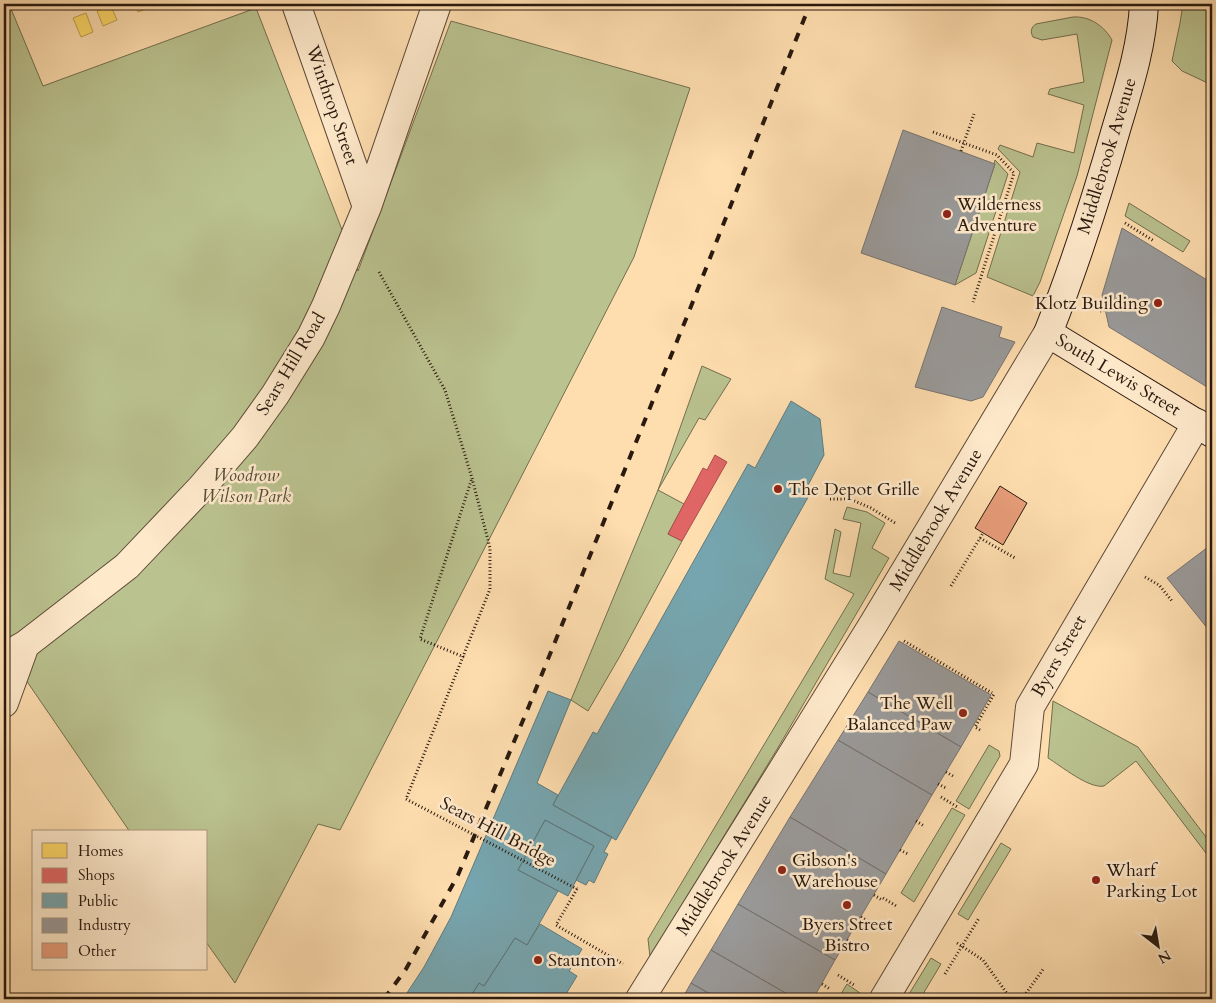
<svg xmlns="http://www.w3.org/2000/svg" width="1216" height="1003" font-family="Cardo,serif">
	<rect width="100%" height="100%" fill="#feddaf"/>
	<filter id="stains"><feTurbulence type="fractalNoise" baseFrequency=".004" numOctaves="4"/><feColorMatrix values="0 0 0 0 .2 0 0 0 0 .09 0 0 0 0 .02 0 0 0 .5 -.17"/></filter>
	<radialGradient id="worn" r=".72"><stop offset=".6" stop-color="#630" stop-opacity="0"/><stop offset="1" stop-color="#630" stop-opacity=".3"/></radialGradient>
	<path fill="#bac28f" stroke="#726e4e" d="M 4,4 L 9,4 L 43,86 L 256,8 L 358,271 L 451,21 L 690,88 L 634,257 L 340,830 L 318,824 L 235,983 L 206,942 L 206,832 L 130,832 L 26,680 L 6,628 L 4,607 Z
		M 1183,4 L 1212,4 L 1212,85 L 1182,71 L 1172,61 L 1180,23 Z
		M 1073,17 C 1090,16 1104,26 1112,40 L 1077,176 L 1040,282 L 1033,296 L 987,277 L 1020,172 L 998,149 L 1000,145 L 1033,157 L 1037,143 L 1074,153 L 1084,105 L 1048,94 L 1050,89 L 1084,82 L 1077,34 L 1042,40 L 1033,37 C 1030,32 1031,27 1036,24 Z
		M 995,160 L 1008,174 L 976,273 L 955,285 L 995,164 L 994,164 Z
		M 1129,203 L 1190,241 L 1183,252 L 1125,216 Z
		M 702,366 L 731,379 L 705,420 L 699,418 L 658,490 L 684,504 L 668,534 L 682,541 L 620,656 L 588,711 L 571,700 L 658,490 Z
		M 847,507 L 867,512 L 885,523 L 872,548 L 889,558 L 776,751 L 650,957 L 648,939 L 854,594 L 825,579 L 835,529 L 841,532 L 833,573 L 850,577 L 861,523 L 843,519 Z
		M 1053,701 L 1138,747 L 1212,845 L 1212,861 L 1136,761 L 1104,786 C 1089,789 1061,766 1048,758 Z
		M 989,745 L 999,751 L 1000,756 L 969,809 L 956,801 Z
		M 952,808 L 965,815 L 914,902 L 901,893 Z
		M 1001,843 L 1011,849 L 968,920 L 958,914 Z
		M 931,958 L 941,964 L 920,999 L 906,999 Z
		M 847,984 L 860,993 L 856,999 L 838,999 Z"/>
	<path fill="#ffd966" stroke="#bf9f4c" d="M 135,4 L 159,4 L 138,12 Z
		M 111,6 L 117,20 L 103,26 L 97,11 Z
		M 86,13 L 93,32 L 81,37 L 73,18 Z"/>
	<path fill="#e06666" stroke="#a94f4c" d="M 715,455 L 727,462 L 682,541 L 668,534 L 703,468 L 707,470 Z"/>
	<path fill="#76a5af" stroke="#5f7b7f" d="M 791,401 L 820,419 L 824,455 L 806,489 L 811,492 L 616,840 L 553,805 L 593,732 L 597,734 L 748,464 L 755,468 Z
		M 548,691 L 571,700 L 537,783 L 558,795 L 553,805 L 612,837 L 604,852 L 608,854 L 594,883 L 589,880 L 586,885 L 576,880 L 594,846 L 545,820 L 518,870 L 558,891 L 527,945 L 515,938 L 484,986 L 479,983 L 469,999 L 403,999 L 424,967 L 451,917 Z
		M 545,820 L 594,846 L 568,896 L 518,870 Z
		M 540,924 L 582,949 L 569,971 L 577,976 L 563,999 L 469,999 L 479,983 L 484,986 L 515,938 L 527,945 Z"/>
	<path fill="#999" stroke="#77736f" d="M 903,130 L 995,164 L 955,285 L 861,253 Z
		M 1122,228 L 1212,283 L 1212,390 L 1109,327 L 1102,295 Z
		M 942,307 L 1002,327 L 999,337 L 1015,342 L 983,397 L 971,401 L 915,387 Z
		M 1212,544 L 1212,634 L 1167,578 Z
		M 899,641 L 991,695 L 961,747 L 868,692 Z
		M 868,692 L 961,747 L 932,795 L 838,740 Z
		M 838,740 L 932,795 L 886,874 L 790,817 Z
		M 790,817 L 886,874 L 835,960 L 738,904 Z
		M 738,904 L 835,960 L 813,999 L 796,999 L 711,950 Z
		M 711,950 L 796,999 L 719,999 L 691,983 Z
		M 691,983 L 719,999 L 682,999 Z"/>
	<path fill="#e89d7a" stroke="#29190e" d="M 1000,486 L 1027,503 L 1003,545 L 975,528 Z"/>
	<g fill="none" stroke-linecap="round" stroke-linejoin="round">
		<g stroke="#5e4a36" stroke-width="30">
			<path id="minor" d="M 296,4 L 367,207
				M 4,657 L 25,645 L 127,566 L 201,488 L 245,437 L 275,395 L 311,337 L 326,306 L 367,207 L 437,4
				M 4,703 L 25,645
				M 884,999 L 1024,764 L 1030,707 L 1197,423"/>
		</g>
		<g stroke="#5e4a36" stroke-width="30">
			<path id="tertiary" d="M 640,999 L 874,623 L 1048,333"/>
		</g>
		<g stroke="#29190e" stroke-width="30">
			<path id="secondary" d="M 1144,4 C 1142,46 1129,86 1117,126 C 1097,196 1075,265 1048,333 L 1212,433"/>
		</g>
		<path stroke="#29190e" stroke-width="3" stroke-dasharray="1 2.5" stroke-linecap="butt" d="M 933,132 L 997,155 L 1014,173 L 973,302
			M 961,151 L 974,114
			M 1125,223 L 1154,241
			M 379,272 L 445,390 L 472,478 L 490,548 L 490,589 L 406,799
			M 1100,311 L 1105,310
			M 830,499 L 850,499 L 871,508 L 895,523
			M 980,538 L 1015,558
			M 1145,577 L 1159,585 L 1172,601
			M 951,586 L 983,533
			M 904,641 L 992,693
			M 464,657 L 420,639 L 472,478
			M 980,730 L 975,727 L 994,694
			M 946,772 L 953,776
			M 938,784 L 946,788
			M 941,797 L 959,808
			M 916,821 L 924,826
			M 900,850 L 908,854
			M 577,889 L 556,925 L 623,964
			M 874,895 L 882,900
			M 883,898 L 898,907
			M 861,917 L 869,922
			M 847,940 L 855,945
			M 957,943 L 983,960 L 1011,999
			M 945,974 L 979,918
			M 838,975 L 854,985
			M 822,984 L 830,989
			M 1022,999 L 1044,968"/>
		<use href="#minor" stroke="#fee9cb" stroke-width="28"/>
		<use href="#tertiary" stroke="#fee9cb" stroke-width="28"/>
		<use href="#secondary" stroke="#fee9cb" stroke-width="28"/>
		<path stroke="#29190e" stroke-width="4" stroke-dasharray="9 9" stroke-linecap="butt" d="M 384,999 L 406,969 L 458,875 L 529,706 L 688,314 L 810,4"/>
		<path stroke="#29190e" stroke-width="3" stroke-dasharray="1 2.5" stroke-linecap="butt" d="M 406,799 L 577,889"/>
	</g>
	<g fill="#8f2418" stroke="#fee9cb" stroke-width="2">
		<circle cx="947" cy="214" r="5"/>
		<circle cx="1158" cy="303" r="5"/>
		<circle cx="778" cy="489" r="5"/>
		<circle cx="963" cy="713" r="5"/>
		<circle cx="782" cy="870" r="5"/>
		<circle cx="1096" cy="880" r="5"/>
		<circle cx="847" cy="905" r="5"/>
		<circle cx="538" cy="960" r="5"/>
	</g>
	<g text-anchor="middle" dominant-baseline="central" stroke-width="5" stroke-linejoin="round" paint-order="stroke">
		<g font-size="18" fill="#29190e" stroke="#fee9cb">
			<text transform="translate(332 105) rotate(71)">Winthrop Street</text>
			<text transform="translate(1107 156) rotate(-73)">Middlebrook Avenue</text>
			<text transform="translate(291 364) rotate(-59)">Sears Hill Road</text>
			<text transform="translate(1118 375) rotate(31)">South Lewis Street</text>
			<text transform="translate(936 520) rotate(-59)">Middlebrook Avenue</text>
			<text transform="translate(1059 656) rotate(-60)">Byers Street</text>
			<text transform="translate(498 832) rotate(28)">Sears Hill Bridge</text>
			<text transform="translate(724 865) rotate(-58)">Middlebrook Avenue</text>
		</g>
		<g font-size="18" fill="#29190e" stroke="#fee9cb" text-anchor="start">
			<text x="957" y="204">Wilderness<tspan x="957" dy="21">Adventure</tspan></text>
			<text x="1148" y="303" text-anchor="end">Klotz Building</text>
			<text x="788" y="489">The Depot Grille</text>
			<text x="953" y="703" text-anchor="end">The Well<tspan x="953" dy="21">Balanced Paw</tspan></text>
			<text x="792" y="860">Gibson's<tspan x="792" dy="21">Warehouse</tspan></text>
			<text x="1106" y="870">Wharf<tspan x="1106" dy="21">Parking Lot</tspan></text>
			<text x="847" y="924" text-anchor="middle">Byers Street<tspan x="847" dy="21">Bistro</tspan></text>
			<text x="548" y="960">Staunton</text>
		</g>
		<g font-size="18" font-style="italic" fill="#544c35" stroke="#fee9cb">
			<text x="246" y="475">Woodrow<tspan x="246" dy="21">Wilson Park</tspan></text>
		</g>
	</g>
	<rect width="1216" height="1003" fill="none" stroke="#feddaf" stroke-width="20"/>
	<rect x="5" y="5" width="1206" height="993" fill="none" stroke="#29190e" stroke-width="2.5"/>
	<rect x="10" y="10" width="1196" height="983" fill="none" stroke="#29190e"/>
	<rect x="32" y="830" width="175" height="140" fill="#fee9cb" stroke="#a9967f"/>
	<rect x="42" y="843" width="25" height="15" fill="#ffd966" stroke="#a9967f"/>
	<text x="78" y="856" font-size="15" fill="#29190e">Homes</text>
	<rect x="42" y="868" width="25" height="15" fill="#e06666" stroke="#a9967f"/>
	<text x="78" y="880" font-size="15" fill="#29190e">Shops</text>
	<rect x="42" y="893" width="25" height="15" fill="#76a5af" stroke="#a9967f"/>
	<text x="78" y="906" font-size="15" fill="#29190e">Public</text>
	<rect x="42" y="918" width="25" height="15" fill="#999999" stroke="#a9967f"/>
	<text x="78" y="930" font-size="15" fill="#29190e">Industry</text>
	<rect x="42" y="943" width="25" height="15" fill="#e89d7a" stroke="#a9967f"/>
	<text x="78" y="956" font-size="15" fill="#29190e">Other</text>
	<g transform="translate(1158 946) rotate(149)" stroke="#fee9cb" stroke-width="4" paint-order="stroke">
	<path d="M0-4L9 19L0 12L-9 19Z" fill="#29190e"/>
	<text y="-8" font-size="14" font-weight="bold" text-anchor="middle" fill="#29190e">N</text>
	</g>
	<rect width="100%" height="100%" filter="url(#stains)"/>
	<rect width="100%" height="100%" fill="url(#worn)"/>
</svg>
